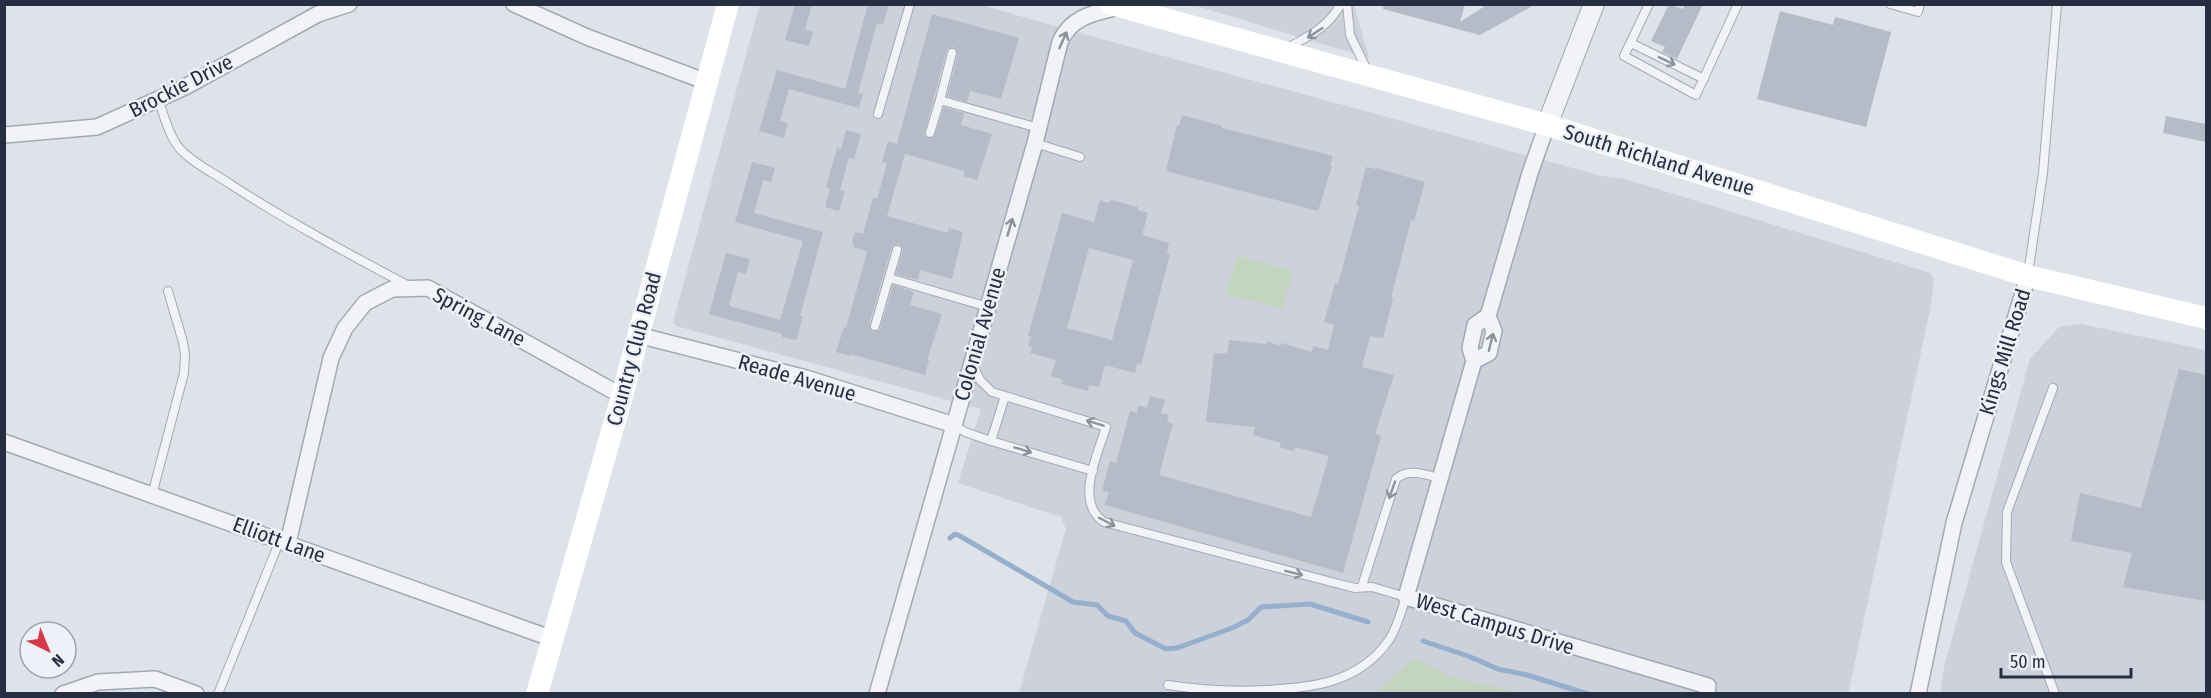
<svg xmlns="http://www.w3.org/2000/svg" width="2211" height="698" font-family="'Fira Sans Condensed',sans-serif">
	<rect width="100%" height="100%" fill="#dee2e9"/>
	<path fill="#ccd1db" d="M 760,4 L 981,5 L 1087,35 L 1602,176 L 1625,179 L 1930,273 L 1934,280 L 1930,310 L 1848,694 L 1019,693 L 1066,529 L 1061,517 L 958,483 L 981,409 L 676,326 L 673,322 Z
		M 1193,5 L 1354,5 L 1369,58 Z
		M 2081,324 L 2206,350 L 2206,693 L 1940,694 L 1944,667 L 2030,359 L 2059,327 Z"/>
	<path fill="#c3d4bf" d="M 1237,256 L 1293,271 L 1282,309 L 1226,294 Z
		M 1412,659 L 1418,660 L 1451,677 L 1520,693 L 1375,693 Z"/>
	<g fill="none" stroke-linecap="round" stroke-linejoin="round">
		<path stroke="#96afcd" stroke-width="5" d="M 950,538 L 955,534 L 960,536 L 1073,602 L 1097,605 L 1108,616 L 1126,621 L 1135,633 L 1166,649 L 1177,648 L 1232,628 L 1248,620 L 1261,607 L 1310,604 L 1368,622
			M 1423,641 L 1468,656 L 1498,669 L 1527,675 L 1588,694"/>
	</g>
	<path fill="#b5bbc7" fill-rule="evenodd" d="M 795,4 L 812,4 L 805,30 L 813,32 L 809,46 L 785,40 Z
		M 868,4 L 889,4 L 883,25 L 877,23 L 858,93 L 863,94 L 859,108 L 789,89 L 780,121 L 788,123 L 784,138 L 759,131 L 777,70 L 845,89 Z
		M 1384,4 L 1465,4 L 1460,22 L 1488,4 L 1536,4 L 1480,35 L 1383,9 Z
		M 1669,4 L 1683,9 L 1685,4 L 1703,4 L 1677,59 L 1662,52 L 1665,47 L 1651,41 Z
		M 1780,11 L 1833,25 L 1835,17 L 1891,32 L 1866,127 L 1757,99 Z
		M 932,14 L 1019,38 L 1001,99 L 970,91 L 967,102 L 947,96 L 958,54 L 954,47 L 947,49 L 924,135 L 929,139 L 934,137 L 944,107 L 964,113 L 961,125 L 992,134 L 977,180 L 963,176 L 965,171 L 905,154 L 887,216 L 948,233 L 949,228 L 963,232 L 952,279 L 920,270 L 918,280 L 896,274 L 903,249 L 899,244 L 892,246 L 869,324 L 873,332 L 880,330 L 893,285 L 914,292 L 910,305 L 942,314 L 927,360 L 929,360 L 925,375 L 851,354 L 851,356 L 836,352 L 844,327 L 846,328 L 867,252 L 854,247 L 852,240 L 855,232 L 863,234 L 873,198 L 877,199 L 887,163 L 882,162 L 888,141 L 897,144 Z
		M 1182,115 L 1222,126 L 1222,128 L 1333,156 L 1330,166 L 1332,166 L 1318,211 L 1166,171 L 1177,125 L 1179,126 Z
		M 2166,116 L 2206,124 L 2206,142 L 2163,133 Z
		M 846,130 L 861,134 L 854,159 L 849,157 L 840,190 L 845,191 L 839,211 L 825,207 L 830,188 L 826,187 L 837,148 L 841,149 Z
		M 752,162 L 775,168 L 771,182 L 763,180 L 754,213 L 823,232 L 800,316 L 803,316 L 796,340 L 782,337 L 782,334 L 709,314 L 726,253 L 750,259 L 746,274 L 738,272 L 729,306 L 780,320 L 803,241 L 735,222 Z
		M 1366,167 L 1376,169 L 1376,168 L 1425,182 L 1414,221 L 1411,220 L 1391,298 L 1393,299 L 1383,338 L 1370,336 L 1362,367 L 1394,375 L 1375,434 L 1381,436 L 1343,573 L 1105,505 L 1109,492 L 1102,491 L 1110,461 L 1116,463 L 1130,411 L 1137,413 L 1138,405 L 1147,408 L 1150,396 L 1165,400 L 1161,413 L 1169,415 L 1167,422 L 1173,424 L 1159,475 L 1311,517 L 1329,456 L 1295,447 L 1294,451 L 1279,447 L 1281,443 L 1253,435 L 1255,427 L 1206,422 L 1214,353 L 1227,354 L 1229,340 L 1266,344 L 1267,341 L 1280,346 L 1281,343 L 1312,352 L 1313,346 L 1328,350 L 1334,325 L 1324,322 L 1335,283 L 1338,284 L 1359,206 L 1356,205 Z
		M 1100,200 L 1109,203 L 1111,200 L 1138,207 L 1137,210 L 1148,213 L 1142,235 L 1169,243 L 1167,253 L 1170,254 L 1141,365 L 1137,364 L 1135,373 L 1105,365 L 1099,387 L 1089,385 L 1088,391 L 1061,384 L 1063,380 L 1051,376 L 1056,360 L 1030,353 L 1032,347 L 1028,346 L 1031,337 L 1028,336 L 1062,213 L 1094,222 ZM 1089,248 L 1133,260 L 1112,340 L 1067,328 Z
		M 2179,369 L 2206,375 L 2206,601 L 2123,587 L 2132,553 L 2071,541 L 2080,493 L 2141,508 Z"/>
	<g fill="none" stroke-linecap="round" stroke-linejoin="round">
		<g stroke="#a3a9b4" stroke-width="10">
			<path id="service" d="M 1347,4 L 1350,35 L 1367,70
				M 1649,4 L 1624,56 L 1696,95 L 1738,4
				M 1890,4 L 1918,12 L 1920,4
				M 1631,43 L 1704,79
				M 1287,48 C 1310,36 1328,27 1341,4
				M 952,53 L 940,100 L 1038,128
				M 158,99 C 164,115 169,137 181,150 C 194,164 214,173 230,184 C 287,221 347,253 407,285
				M 878,114 L 910,4
				M 930,133 L 940,100
				M 1035,143 L 1080,157
				M 2028,274 L 2043,173 L 2057,4
				M 889,278 L 988,307
				M 875,326 L 897,250
				M 973,365 L 980,380 L 992,392 L 1106,427 C 1098,454 1074,502 1104,522 L 1339,584 L 1355,588 L 1372,587 L 1406,597 C 1401,612 1397,628 1389,640 C 1359,683 1312,688 1265,690 C 1231,692 1201,690 1168,685
				M 2053,388 L 2007,512 L 2006,562 L 2055,694
				M 1005,396 L 991,441 L 1093,471
				M 954,425 L 965,432 L 991,441
				M 152,495 L 184,373 L 185,355 L 183,342 L 168,291
				M 1362,586 L 1396,479 C 1409,467 1427,475 1441,479
				M 218,694 L 280,540"/>
		</g>
		<g stroke="#a3a9b4" stroke-width="18">
			<path id="minor" d="M 514,4 L 587,37 L 707,82
				M 1547,125 L 1530,173 L 1488,316 L 1475,325 L 1470,348 L 1474,361 L 1406,597 L 1708,686 L 1707,694
				M 4,135 L 97,127 L 185,87 L 318,14 L 349,4
				M 638,335 L 806,378 L 954,425
				M 1474,361 L 1489,353 L 1494,331 L 1488,316
				M 4,442 L 553,639
				M 288,543 L 331,358 L 345,328 L 365,303 L 392,289 L 428,288 L 622,396
				M 63,694 L 98,682 L 155,679 L 196,694
				M 877,694 L 1035,143 L 1060,42 C 1071,16 1095,13 1119,7
				M 1918,694 L 1954,523 L 2028,276"/>
		</g>
		<g stroke="#a3a9b4" stroke-width="22">
			<path id="tertiary" d="M 1547,125 L 1594,4"/>
		</g>
		<use href="#service" stroke="#f2f3f7" stroke-width="8"/>
		<use href="#minor" stroke="#f2f3f7" stroke-width="15"/>
		<use href="#tertiary" stroke="#f2f3f7" stroke-width="20"/>
		<path stroke="#fff" stroke-width="22" d="M 1111,4 L 1547,125 L 2028,276 L 2206,318
			M 537,694 L 622,396 L 728,4"/>
	</g>
	<defs><path id="oneway-shaft" d="M-6 0H5M1.5-3L5.5 0L1.5 3" fill="none" stroke-width="1.6" stroke-linecap="round" stroke-linejoin="round" transform="scale(1.5)"/></defs>
	<g stroke="#8c919c">
		<use href="#oneway-shaft" transform="translate(1315 33) rotate(147)"/>
		<use href="#oneway-shaft" transform="translate(1063 40) rotate(-66)"/>
		<use href="#oneway-shaft" transform="translate(1667 61) rotate(26)"/>
		<use href="#oneway-shaft" transform="translate(1010 227) rotate(-74)"/>
		<use href="#oneway-shaft" transform="translate(1491 342) rotate(-76)"/>
		<use href="#oneway-shaft" transform="translate(1095 423) rotate(-163)"/>
		<use href="#oneway-shaft" transform="translate(1023 450) rotate(17)"/>
		<use href="#oneway-shaft" transform="translate(1392 490) rotate(110)"/>
		<use href="#oneway-shaft" transform="translate(1107 522) rotate(28)"/>
		<use href="#oneway-shaft" transform="translate(1294 573) rotate(14)"/>
	</g>
	<g text-anchor="middle" dominant-baseline="central" stroke-width="5" stroke-linejoin="round" paint-order="stroke">
		<g font-size="21" fill="#262f42" stroke="#eef1f7">
			<text transform="translate(181 86) rotate(-27)">Brockie Drive</text>
			<text transform="translate(1659 160) rotate(17)">South Richland Avenue</text>
			<text transform="translate(479 317) rotate(28)">Spring Lane</text>
			<text transform="translate(980 334) rotate(-74)">Colonial Avenue</text>
			<text transform="translate(634 349) rotate(-75)">Country Club Road</text>
			<text transform="translate(2005 352) rotate(-73)">Kings Mill Road</text>
			<text transform="translate(797 378) rotate(16)">Reade Avenue</text>
			<text transform="translate(279 540) rotate(20)">Elliott Lane</text>
			<text transform="translate(1495 624) rotate(17)">West Campus Drive</text>
		</g>
	</g>
	<rect width="2211" height="698" fill="none" stroke="#262f42" stroke-width="12"/>
	<g transform="translate(48 650) rotate(137)"><circle r="28" fill="#eef1f7" stroke="#9ea3af" stroke-width="1.5"/>
	<path d="M0-4.5L10 22L0 15L-10 22Z" fill="#da384b"/>
	<text y="-9" font-size="16" font-weight="bold" text-anchor="middle" fill="#262f42">N</text>
	</g>
	<path d="M2001 668v9h130v-9" fill="none" stroke="#262f42" stroke-width="3"/>
	<text x="2010" y="668" font-size="18" fill="#262f42" stroke="#eef1f7" stroke-width="4.5" paint-order="stroke">50 m</text>
</svg>
